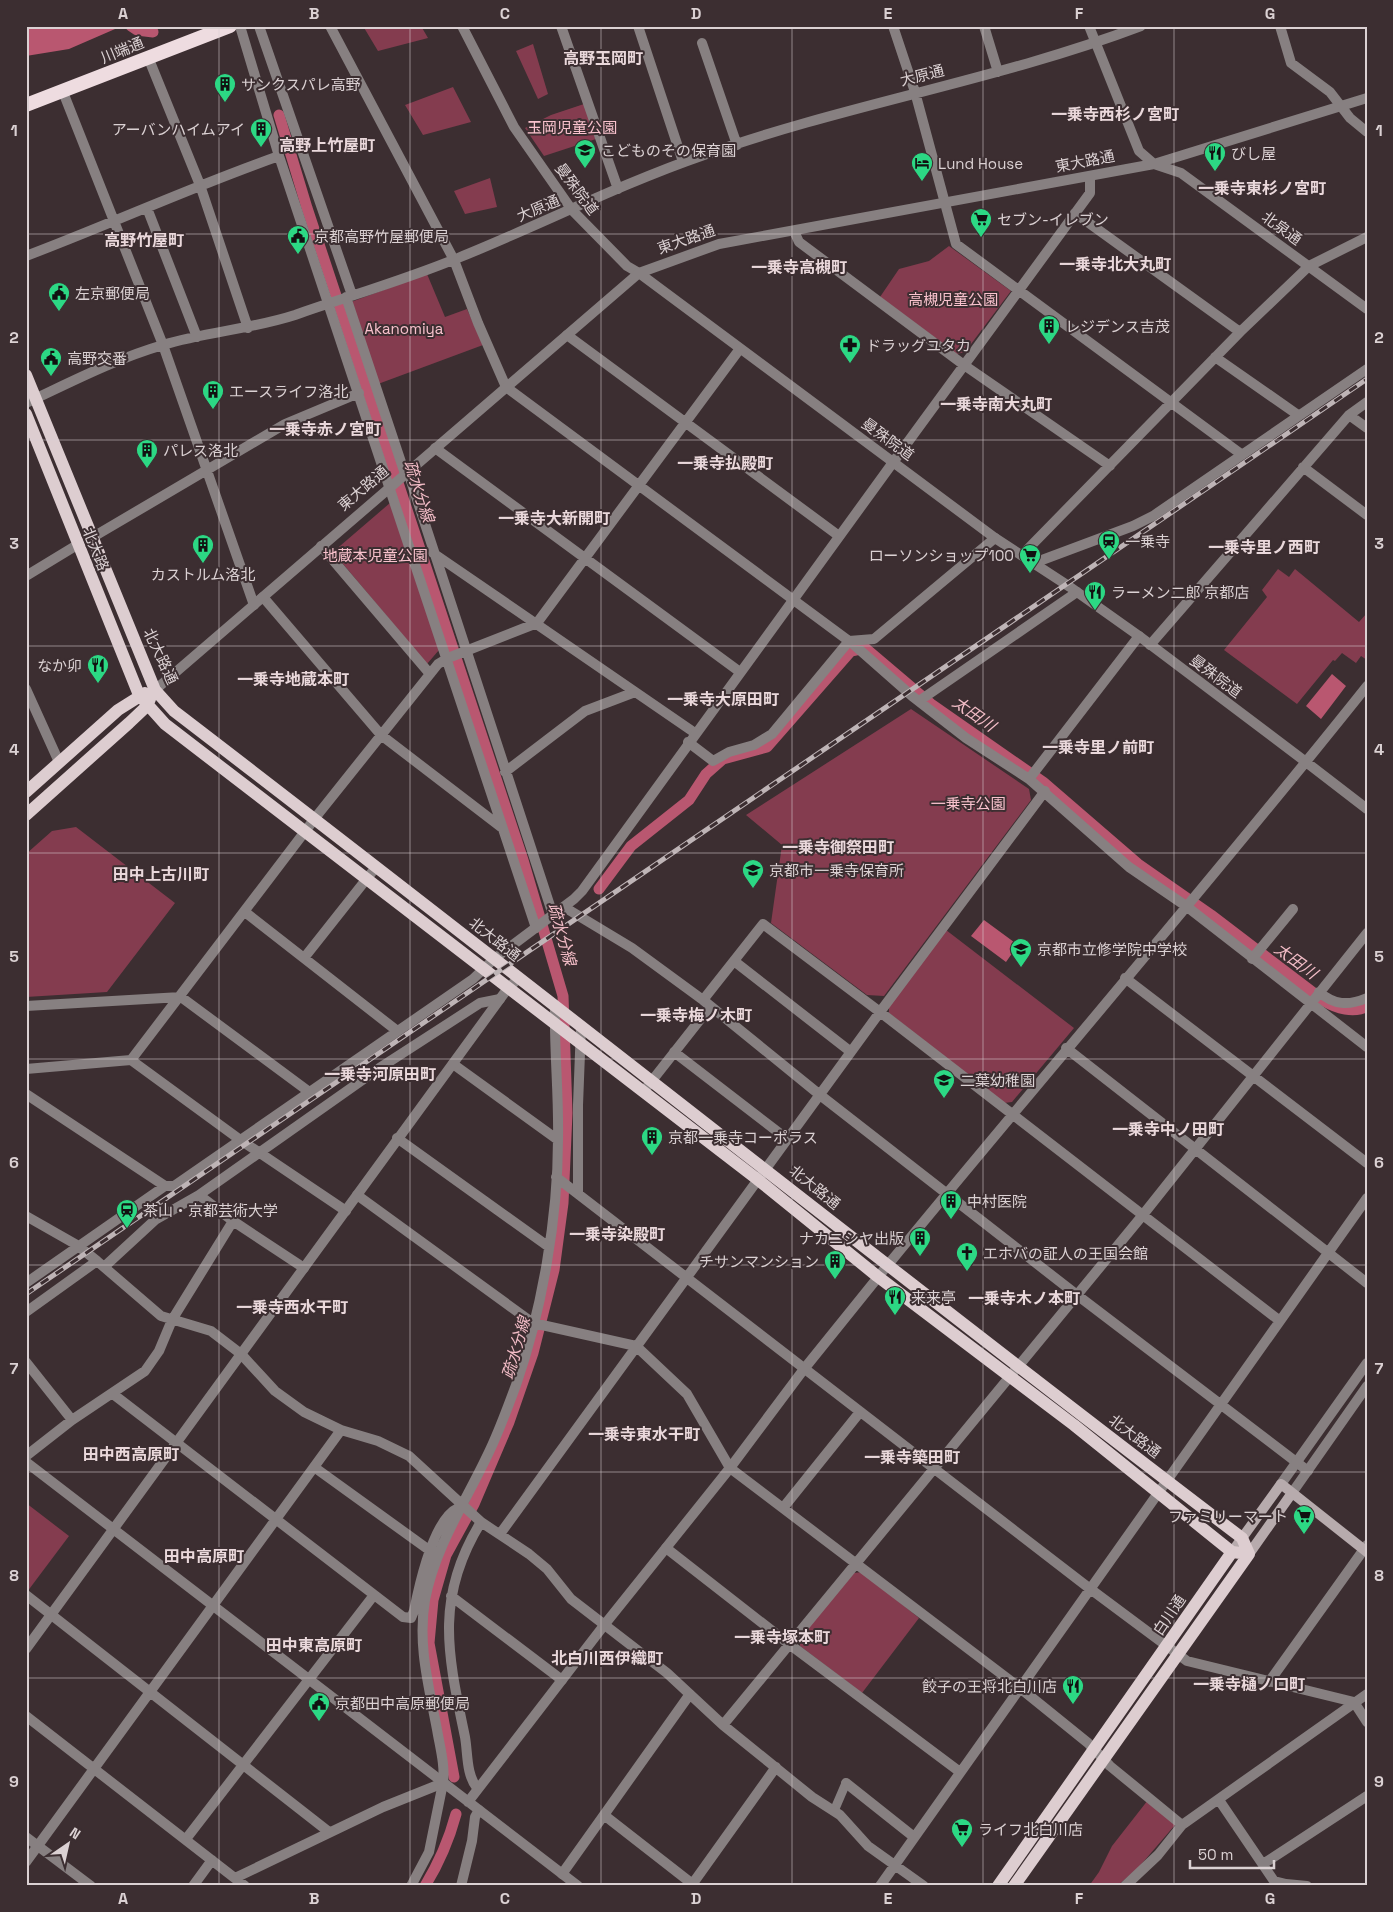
<svg xmlns="http://www.w3.org/2000/svg" width="1393" height="1912" font-family="'Space Grotesk','Noto Sans JP',sans-serif">
	<rect width="100%" height="100%" fill="#3c2e31"/>
	<path fill="#843c4f" d="M 363,26 L 421,26 L 428,38 L 378,51 Z
		M 533,44 L 548,94 L 538,99 L 516,51 Z
		M 453,87 L 471,122 L 423,135 L 405,105 Z
		M 584,104 L 596,139 L 544,156 L 525,128 L 551,115 Z
		M 490,178 L 497,207 L 465,214 L 454,191 Z
		M 949,246 L 1011,291 L 965,352 L 957,354 L 880,297 L 899,269 L 929,261 Z
		M 427,274 L 445,317 L 467,309 L 483,345 L 378,384 L 351,302 Z
		M 390,503 L 439,650 L 427,664 L 333,552 Z
		M 1278,569 L 1289,577 L 1295,569 L 1359,622 L 1367,613 L 1367,660 L 1361,656 L 1356,663 L 1342,653 L 1335,661 L 1333,660 L 1297,704 L 1224,650 L 1267,597 L 1262,590 Z
		M 911,709 L 1029,789 L 1031,800 L 884,996 L 867,995 L 771,923 L 782,845 L 746,815 Z
		M 76,827 L 175,903 L 107,992 L 26,997 L 26,854 L 52,831 Z
		M 946,930 L 1074,1028 L 1012,1102 L 1004,1103 L 889,1013 L 889,1007 Z
		M 26,1503 L 69,1536 L 27,1592 L 26,1591 Z
		M 862,1572 L 919,1618 L 862,1693 L 800,1646 L 800,1637 L 854,1573 Z
		M 1148,1800 L 1175,1825 L 1138,1868 L 1117,1886 L 1089,1886 L 1099,1872 L 1112,1846 Z"/>
	<path fill="#b95770" d="M 37,26 L 122,26 L 69,49 L 26,56 L 26,30 Z
		M 1332,674 L 1346,686 L 1321,719 L 1306,706 Z
		M 984,920 L 1018,945 L 1006,962 L 971,936 Z"/>
	<g fill="none" stroke-linecap="round" stroke-linejoin="round">
		<path stroke="#b95770" stroke-width="11" d="M 131,26 L 137,30 L 153,32
			M 279,115 L 307,208 L 523,860 L 563,996 L 567,1113 L 563,1203 L 554,1270 L 533,1353 L 509,1422 L 474,1504 L 446,1555 L 433,1600 L 429,1643 L 454,1777
			M 599,889 L 631,846 L 689,800 L 706,774 L 723,759 L 767,747 L 851,651 L 865,648 L 931,704 L 1043,782 L 1138,864 L 1211,915 L 1324,1001 C 1336,1008 1354,1014 1367,1006
			M 425,1886 C 439,1863 449,1840 456,1814"/>
		<path stroke="#878081" stroke-width="9" d="M 834,1811 L 846,1783"/>
		<path stroke="#878081" stroke-width="10" d="M 240,26 L 279,156 L 536,928
			M 259,26 L 352,295
			M 330,26 L 454,260 L 478,323 L 506,387 L 853,644 L 912,696 L 966,738 L 1029,779
			M 561,26 L 618,189
			M 638,26 L 683,162
			M 893,26 L 915,92 L 956,244 L 1241,454
			M 984,26 L 998,72
			M 1280,26 L 1291,63 L 1330,92 L 1350,118 L 1367,132
			M 702,43 L 737,145
			M 148,57 L 200,185 L 248,328
			M 63,92 L 163,345 L 254,605
			M 147,208 L 197,337
			M 572,210 L 627,266 L 639,273
			M 1075,213 L 1240,332
			M 794,231 L 799,242 L 964,365 L 1110,466
			M 26,256 C 111,224 193,186 279,156
			M 346,297 L 405,474
			M 567,335 L 839,536
			M 1215,357 L 1298,415
			M 26,403 C 71,382 115,359 163,345 C 206,332 252,329 295,315 C 349,296 405,280 458,258 C 540,225 620,184 704,155 C 847,104 999,80 1141,26
			M 1349,415 L 1367,428
			M 435,448 L 740,672
			M 894,461 L 1090,193 L 1090,178
			M 1303,467 L 1367,515
			M 408,472 L 553,915
			M 93,537 L 285,424 L 359,393
			M 321,546 L 430,674
			M 433,553 L 695,733
			M 1022,555 L 1240,332 L 1309,266 L 1367,237
			M 1034,563 L 1133,526 L 1153,516 L 1367,369
			M 26,576 L 77,545
			M 263,597 L 381,735 L 501,827
			M 1139,636 L 1029,779 L 1129,867 L 1186,906 L 1367,1047
			M 1150,645 L 1349,415 L 1367,402
			M 26,689 L 59,762
			M 919,701 L 1077,592
			M 688,742 L 713,761 L 729,752 L 754,745 L 772,734 L 849,641 L 874,639 L 995,538
			M 1306,762 L 1367,809
			M 505,772 L 585,711 L 635,692
			M 564,907 L 632,948 L 703,1000
			M 245,912 L 396,1030
			M 304,958 L 376,867
			M 1252,959 L 1293,909
			M 734,961 L 851,1052
			M 1125,978 L 1367,1163
			M 1319,992 C 1334,1005 1348,1006 1367,998
			M 26,1006 L 181,997 L 308,1091
			M 1066,1048 L 1367,1283
			M 674,1052 L 787,1139
			M 131,1060 L 239,1139 L 346,1211
			M 453,1064 L 558,1140
			M 26,1069 L 131,1060 L 319,813 L 438,664 L 448,658 L 537,623 L 739,350
			M 647,1087 L 710,1007
			M 26,1094 L 165,1186
			M 397,1138 L 549,1247
			M 556,1177 L 1089,1588 L 1187,1661 L 1354,1702 L 1367,1722
			M 578,1194 L 578,1105 L 581,1027
			M 357,1195 L 533,1323 L 636,1346 L 687,1394 L 730,1468 L 1020,1688 L 1088,1743 L 1110,1766 L 1182,1825
			M 26,1216 L 77,1245 L 97,1261
			M 887,1266 C 1046,1072 1211,882 1367,686
			M 104,1267 L 155,1220 L 199,1195
			M 304,1268 L 233,1221 L 199,1195 L 378,1069 L 480,1003 L 500,999
			M 26,1283 L 165,1186 L 174,1186 L 473,979 L 494,959
			M 26,1312 L 97,1261 L 161,1316 L 211,1331 L 241,1354 L 275,1391 L 304,1412 L 341,1430 L 378,1441 L 409,1456 L 481,1522 L 529,1554 L 547,1569 L 571,1599 L 667,1673 L 723,1725 L 812,1797 L 840,1815 L 868,1846 L 924,1886
			M 1280,1321 L 880,1012 L 763,924 L 703,1000 L 820,1095 L 1077,1295 L 1308,1471
			M 26,1362 L 72,1420
			M 113,1394 L 403,1617 L 411,1618 L 414,1611 C 419,1586 433,1519 458,1508
			M 26,1456 L 72,1420 L 145,1371 L 159,1351 L 172,1320 L 233,1221
			M 314,1467 L 429,1550
			M 783,1508 L 860,1412
			M 500,1534 L 880,1012 L 1045,791
			M 666,1548 L 789,1644 L 960,1772
			M 26,1595 L 329,1832
			M 451,1596 L 562,1680
			M 1269,1682 L 1367,1545
			M 26,1716 L 245,1886
			M 723,1725 L 1142,1216 L 1367,933
			M 846,1783 L 914,1837
			M 477,1788 C 466,1774 468,1754 465,1737 C 448,1655 434,1598 481,1522
			M 1219,1800 L 1274,1881 L 1286,1884 L 1307,1886
			M 604,1815 L 695,1886
			M 26,1837 L 91,1886
			M 186,1839 L 374,1595
			M 26,1862 L 341,1430
			M 1263,1864 L 1367,1796
			M 562,1874 L 690,1694
			M 235,1878 L 383,1807 L 443,1783 C 445,1767 441,1751 438,1735 C 430,1690 417,1647 425,1600 C 436,1542 471,1494 494,1441 C 502,1423 509,1404 516,1385 C 542,1310 558,1218 558,1139 C 559,1095 554,1050 555,1006
			M 193,1886 L 212,1860
			M 461,1886 L 472,1841 L 475,1817 L 479,1810
			M 691,1886 L 776,1767
			M 880,1886 L 1367,1198
			M 1125,1886 L 1158,1855 L 1182,1825 L 1367,1694"/>
		<path stroke="#878081" stroke-width="10" d="M 462,26 L 514,127 L 572,210
			M 1089,26 L 1139,151 L 1154,164 L 1181,173 L 1367,309
			M 639,273 L 995,538 L 1070,587 L 1139,636 L 1306,762
			M 155,690 L 639,273 L 719,244 L 1154,164 L 1367,98
			M 494,959 L 574,899 L 582,891 L 894,461
			M 26,1462 L 578,1886
			M 1281,1484 L 1367,1363
			M 1292,1493 L 1367,1386
			M 26,1649 L 508,988 L 519,978
			M 468,1802 L 605,1624 L 730,1468 L 804,1369 L 887,1266
			M 411,1886 L 429,1852 L 443,1783"/>
		<path stroke="#b7abad" stroke-width="10" d="M 1232,1552 L 1281,1484 L 1367,1552
			M 1249,1554 L 1292,1493"/>
		<path stroke="#ddcdd0" stroke-width="12" d="M 26,375 L 155,690 L 174,711 C 532,985 884,1266 1242,1538 L 1249,1554
			M 26,414 L 139,695 L 165,724 L 757,1179 L 877,1276 L 1074,1425 L 1232,1552 L 1249,1554
			M 26,792 L 118,710 L 145,693
			M 26,815 L 129,723 L 147,706 L 150,699
			M 998,1886 L 1232,1552
			M 1014,1886 L 1249,1554"/>
		<path stroke="#eedce0" stroke-width="14" d="M 26,105 L 230,26"/>
		<g stroke="#beb4b6" stroke-width="5">
			<path id="rail" d="M 26,1294 L 1367,379"/>
		</g>
		<use href="#rail" stroke="#3c2e31" stroke-width="3" stroke-dasharray="9" stroke-linecap="butt"/>
	</g>
	<path fill="none" stroke="#dbd1d3" stroke-width="1" stroke-opacity="0.55" d="M 219,26 L 219,1886M 410,26 L 410,1886M 601,26 L 601,1886M 792,26 L 792,1886M 983,26 L 983,1886M 1174,26 L 1174,1886M 26,234 L 1367,234M 26,440 L 1367,440M 26,646 L 1367,646M 26,853 L 1367,853M 26,1059 L 1367,1059M 26,1265 L 1367,1265M 26,1472 L 1367,1472M 26,1678 L 1367,1678"/>
	<defs>
		<g id="building-pin" transform="scale(1.125)"><path d="M0 17L-7.5 6A9.5 9.5 0 1 1 7.5 6Z" fill="#2cd884" stroke="#3c2e31"/><path d="M-4-6H4V6H1V3H-1V6H-4ZM-2.5-4.3h1.7v1.8h-1.7ZM.8-4.3h1.7v1.8H.8ZM-2.5-1h1.7V.8h-1.7ZM.8-1h1.7V.8H.8Z" fill="#111"/></g>
		<g id="school-pin" transform="scale(1.125)"><path d="M0 17L-7.5 6A9.5 9.5 0 1 1 7.5 6Z" fill="#2cd884" stroke="#3c2e31"/><path d="M0-5L7-2L0 1L-7-2ZM-4 1L0 2.5L4 1V4Q0 6-4 4Z" fill="#111"/></g>
		<g id="restaurant-pin" transform="scale(1.125)"><path d="M0 17L-7.5 6A9.5 9.5 0 1 1 7.5 6Z" fill="#2cd884" stroke="#3c2e31"/><path d="M-5-6h1v4h1v-4h1v4h1v-4h1v5L-1.5 .5V6h-2V.5L-5-1ZM5-6V6H3V1.5H1.5Q1.5-4 5-6Z" fill="#111"/></g>
		<g id="hotel-pin" transform="scale(1.125)"><path d="M0 17L-7.5 6A9.5 9.5 0 1 1 7.5 6Z" fill="#2cd884" stroke="#3c2e31"/><path d="M-6-4.5h1.5V1H6V5H4.5V3h-9V5H-6ZM-4 0a1.8 1.8 0 1 1 3.6 0ZM.5 0V-2.5h3Q6-2.5 6 0Z" fill="#111"/></g>
		<g id="supermarket-pin" transform="scale(1.125)"><path d="M0 17L-7.5 6A9.5 9.5 0 1 1 7.5 6Z" fill="#2cd884" stroke="#3c2e31"/><path d="M-6-5.5h2.5l.6 2H6L4.5 2H-2.5L-4.4-4H-6ZM-1.5 3.2a1.3 1.3 0 1 0 .1 0ZM3 3.2a1.3 1.3 0 1 0 .1 0Z" fill="#111"/></g>
		<g id="civic-pin" transform="scale(1.125)"><path d="M0 17L-7.5 6A9.5 9.5 0 1 1 7.5 6Z" fill="#2cd884" stroke="#3c2e31"/><path d="M-.6-6.5H3V-4.5H.6V-3L4-1V1h2V6H-6V1h2V-1L-.6-3ZM-1.2 2.5V6h2.4V2.5Z" fill="#111"/></g>
		<g id="pharmacy-pin" transform="scale(1.125)"><path d="M0 17L-7.5 6A9.5 9.5 0 1 1 7.5 6Z" fill="#2cd884" stroke="#3c2e31"/><path d="M-2-6h4v4h4v4h-4v4h-4v-4h-4v-4h4Z" fill="#111"/></g>
		<g id="station-pin" transform="scale(1.125)"><path d="M0 17L-7.5 6A9.5 9.5 0 1 1 7.5 6Z" fill="#2cd884" stroke="#3c2e31"/><path d="M-3-6H3Q5-6 5-4V2Q5 4 3 4L4.5 6H3L1.5 4h-3L-3 6H-4.5L-3 4Q-5 4-5 2V-4Q-5-6-3-6ZM-3.5-4v3h7v-3ZM-3.5 1v1.5H-2V1ZM2 1v1.5H3.5V1Z" fill="#111"/></g>
		<g id="church-pin" transform="scale(1.125)"><path d="M0 17L-7.5 6A9.5 9.5 0 1 1 7.5 6Z" fill="#2cd884" stroke="#3c2e31"/><path d="M-1.2-6h2.4v3.5h3.3v2.4h-3.3V6h-2.4V-.1h-3.3v-2.4h3.3Z" fill="#111"/></g>
	</defs>
	<g fill-rule="evenodd">
		<use href="#building-pin" x="225" y="84"/>
		<use href="#building-pin" x="261" y="129"/>
		<use href="#school-pin" x="585" y="150"/>
		<use href="#restaurant-pin" x="1215" y="153"/>
		<use href="#hotel-pin" x="922" y="163"/>
		<use href="#supermarket-pin" x="981" y="219"/>
		<use href="#civic-pin" x="298" y="236"/>
		<use href="#civic-pin" x="59" y="293"/>
		<use href="#building-pin" x="1049" y="326"/>
		<use href="#pharmacy-pin" x="850" y="345"/>
		<use href="#civic-pin" x="51" y="358"/>
		<use href="#building-pin" x="213" y="391"/>
		<use href="#building-pin" x="147" y="450"/>
		<use href="#station-pin" x="1109" y="541"/>
		<use href="#building-pin" x="203" y="545"/>
		<use href="#supermarket-pin" x="1030" y="555"/>
		<use href="#restaurant-pin" x="1095" y="592"/>
		<use href="#restaurant-pin" x="98" y="665"/>
		<use href="#school-pin" x="753" y="870"/>
		<use href="#school-pin" x="1021" y="949"/>
		<use href="#school-pin" x="944" y="1080"/>
		<use href="#building-pin" x="652" y="1137"/>
		<use href="#building-pin" x="951" y="1201"/>
		<use href="#station-pin" x="127" y="1210"/>
		<use href="#building-pin" x="920" y="1238"/>
		<use href="#church-pin" x="967" y="1253"/>
		<use href="#building-pin" x="835" y="1261"/>
		<use href="#restaurant-pin" x="895" y="1297"/>
		<use href="#supermarket-pin" x="1304" y="1516"/>
		<use href="#restaurant-pin" x="1073" y="1686"/>
		<use href="#civic-pin" x="319" y="1703"/>
		<use href="#supermarket-pin" x="962" y="1829"/>
	</g>
	<g text-anchor="middle" dominant-baseline="central" stroke-width="4" stroke-linejoin="round" paint-order="stroke">
		<g font-size="15" fill="#dbd1d3" stroke="#3c2e31">
			<text transform="translate(122 50) rotate(-22)">川端通</text>
			<text transform="translate(922 75) rotate(-14)">大原通</text>
			<text transform="translate(1085 161) rotate(-11)">東大路通</text>
			<text transform="translate(577 189) rotate(53)">曼殊院道</text>
			<text transform="translate(538 208) rotate(-23)">大原通</text>
			<text transform="translate(1282 228) rotate(36)">北泉通</text>
			<text transform="translate(686 239) rotate(-19)">東大路通</text>
			<text transform="translate(888 439) rotate(36)">曼殊院道</text>
			<text transform="translate(363 488) rotate(-40)">東大路通</text>
			<text transform="translate(96 549) rotate(68)">北大路</text>
			<text transform="translate(161 656) rotate(65)">北大路通</text>
			<text transform="translate(1216 676) rotate(37)">曼殊院道</text>
			<text transform="translate(495 939) rotate(38)">北大路通</text>
			<text transform="translate(815 1187) rotate(39)">北大路通</text>
			<text transform="translate(1135 1436) rotate(37)">北大路通</text>
			<text transform="translate(1169 1615) rotate(-56)">白川通</text>
		</g>
		<g font-size="15" fill="#dbd1d3" stroke="#3c2e31" text-anchor="start">
			<text x="241" y="84">サンクスパレ高野</text>
			<text x="245" y="129" text-anchor="end">アーバンハイムアイ</text>
			<text x="601" y="150">こどものその保育園</text>
			<text x="1231" y="153">びし屋</text>
			<text x="938" y="163">Lund House</text>
			<text x="997" y="219">セブン-イレブン</text>
			<text x="314" y="236">京都高野竹屋郵便局</text>
			<text x="75" y="293">左京郵便局</text>
			<text x="1065" y="326">レジデンス吉茂</text>
			<text x="866" y="345">ドラッグユタカ</text>
			<text x="67" y="358">高野交番</text>
			<text x="229" y="391">エースライフ洛北</text>
			<text x="163" y="450">パレス洛北</text>
			<text x="1125" y="541">一乗寺</text>
			<text x="1014" y="555" text-anchor="end">ローソンショップ100</text>
			<text x="203" y="574" text-anchor="middle">カストルム洛北</text>
			<text x="1111" y="592">ラーメン二郎 京都店</text>
			<text x="82" y="665" text-anchor="end">なか卯</text>
			<text x="769" y="870">京都市一乗寺保育所</text>
			<text x="1037" y="949">京都市立修学院中学校</text>
			<text x="960" y="1080">二葉幼稚園</text>
			<text x="668" y="1137">京都一乗寺コーポラス</text>
			<text x="967" y="1201">中村医院</text>
			<text x="143" y="1210">茶山・京都芸術大学</text>
			<text x="904" y="1238" text-anchor="end">ナカニシヤ出版</text>
			<text x="983" y="1253">エホバの証人の王国会館</text>
			<text x="819" y="1261" text-anchor="end">チサンマンション</text>
			<text x="911" y="1297">来来亭</text>
			<text x="1288" y="1516" text-anchor="end">ファミリーマート</text>
			<text x="1057" y="1686" text-anchor="end">餃子の王将北白川店</text>
			<text x="335" y="1703">京都田中高原郵便局</text>
			<text x="978" y="1829">ライフ北白川店</text>
		</g>
		<g font-size="15" fill="#f9c2cd" stroke="#3c2e31">
			<text x="572" y="127">玉岡児童公園</text>
			<text x="953" y="299">高槻児童公園</text>
			<text x="404" y="328">Akanomiya</text>
			<text x="375" y="555">地蔵本児童公園</text>
			<text x="968" y="803">一乗寺公園</text>
		</g>
		<g font-size="16" font-weight="bold" fill="#ead8db" stroke="#3c2e31">
			<text x="603" y="58">高野玉岡町</text>
			<text x="1115" y="114">一乗寺西杉ノ宮町</text>
			<text x="327" y="145">高野上竹屋町</text>
			<text x="1262" y="188">一乗寺東杉ノ宮町</text>
			<text x="144" y="240">高野竹屋町</text>
			<text x="1115" y="264">一乗寺北大丸町</text>
			<text x="799" y="267">一乗寺高槻町</text>
			<text x="996" y="404">一乗寺南大丸町</text>
			<text x="325" y="429">一乗寺赤ノ宮町</text>
			<text x="725" y="463">一乗寺払殿町</text>
			<text x="554" y="518">一乗寺大新開町</text>
			<text x="1264" y="547">一乗寺里ノ西町</text>
			<text x="293" y="679">一乗寺地蔵本町</text>
			<text x="723" y="699">一乗寺大原田町</text>
			<text x="1098" y="747">一乗寺里ノ前町</text>
			<text x="838" y="847">一乗寺御祭田町</text>
			<text x="161" y="874">田中上古川町</text>
			<text x="696" y="1015">一乗寺梅ノ木町</text>
			<text x="380" y="1074">一乗寺河原田町</text>
			<text x="1168" y="1129">一乗寺中ノ田町</text>
			<text x="617" y="1234">一乗寺染殿町</text>
			<text x="1024" y="1298">一乗寺木ノ本町</text>
			<text x="292" y="1307">一乗寺西水干町</text>
			<text x="644" y="1434">一乗寺東水干町</text>
			<text x="131" y="1454">田中西高原町</text>
			<text x="912" y="1457">一乗寺築田町</text>
			<text x="204" y="1556">田中高原町</text>
			<text x="782" y="1637">一乗寺塚本町</text>
			<text x="314" y="1645">田中東高原町</text>
			<text x="607" y="1658">北白川西伊織町</text>
			<text x="1249" y="1684">一乗寺樋ノ口町</text>
		</g>
		<g font-size="16" font-style="italic" fill="#f3bdc7" stroke="#3c2e31">
			<text transform="translate(419 491) rotate(72)">疏水分線</text>
			<text transform="translate(974 714) rotate(35)">太田川</text>
			<text transform="translate(562 934) rotate(74)">疏水分線</text>
			<text transform="translate(1296 961) rotate(36)">太田川</text>
			<text transform="translate(516 1348) rotate(-74)">疏水分線</text>
		</g>
	</g>
	<rect width="1393" height="1912" fill="none" stroke="#3c2e31" stroke-width="55"/>
	<g transform="translate(68 1844) rotate(34)" stroke="#3c2e31" stroke-width="4" paint-order="stroke">
	<path d="M0-4L9 19L0 12L-9 19Z" fill="#dbd1d3"/>
	<text y="-8" font-size="14" font-weight="bold" text-anchor="middle" fill="#dbd1d3">N</text>
	</g>
	<path d="M1190 1860v8h84v-8" fill="none" stroke="#dbd1d3" stroke-width="2.5"/>
	<text x="1198" y="1860" font-size="15" fill="#dbd1d3" stroke="#3c2e31" stroke-width="4" paint-order="stroke">50 m</text>
	<rect x="28" y="28" width="1338" height="1856" fill="none" stroke="#dbd1d3" stroke-width="2"/>
	<g font-size="16" text-anchor="middle" font-weight="bold" fill="#dbd1d3">
		<text x="123" y="19">A</text>
		<text x="314" y="19">B</text>
		<text x="505" y="19">C</text>
		<text x="696" y="19">D</text>
		<text x="888" y="19">E</text>
		<text x="1079" y="19">F</text>
		<text x="1270" y="19">G</text>
		<text x="14" y="136">1</text>
		<text x="1379" y="136">1</text>
		<text x="14" y="343">2</text>
		<text x="1379" y="343">2</text>
		<text x="14" y="549">3</text>
		<text x="1379" y="549">3</text>
		<text x="14" y="755">4</text>
		<text x="1379" y="755">4</text>
		<text x="14" y="962">5</text>
		<text x="1379" y="962">5</text>
		<text x="14" y="1168">6</text>
		<text x="1379" y="1168">6</text>
		<text x="14" y="1374">7</text>
		<text x="1379" y="1374">7</text>
		<text x="14" y="1581">8</text>
		<text x="1379" y="1581">8</text>
		<text x="14" y="1787">9</text>
		<text x="1379" y="1787">9</text>
		<text x="123" y="1904">A</text>
		<text x="314" y="1904">B</text>
		<text x="505" y="1904">C</text>
		<text x="696" y="1904">D</text>
		<text x="888" y="1904">E</text>
		<text x="1079" y="1904">F</text>
		<text x="1270" y="1904">G</text>
	</g>
</svg>
